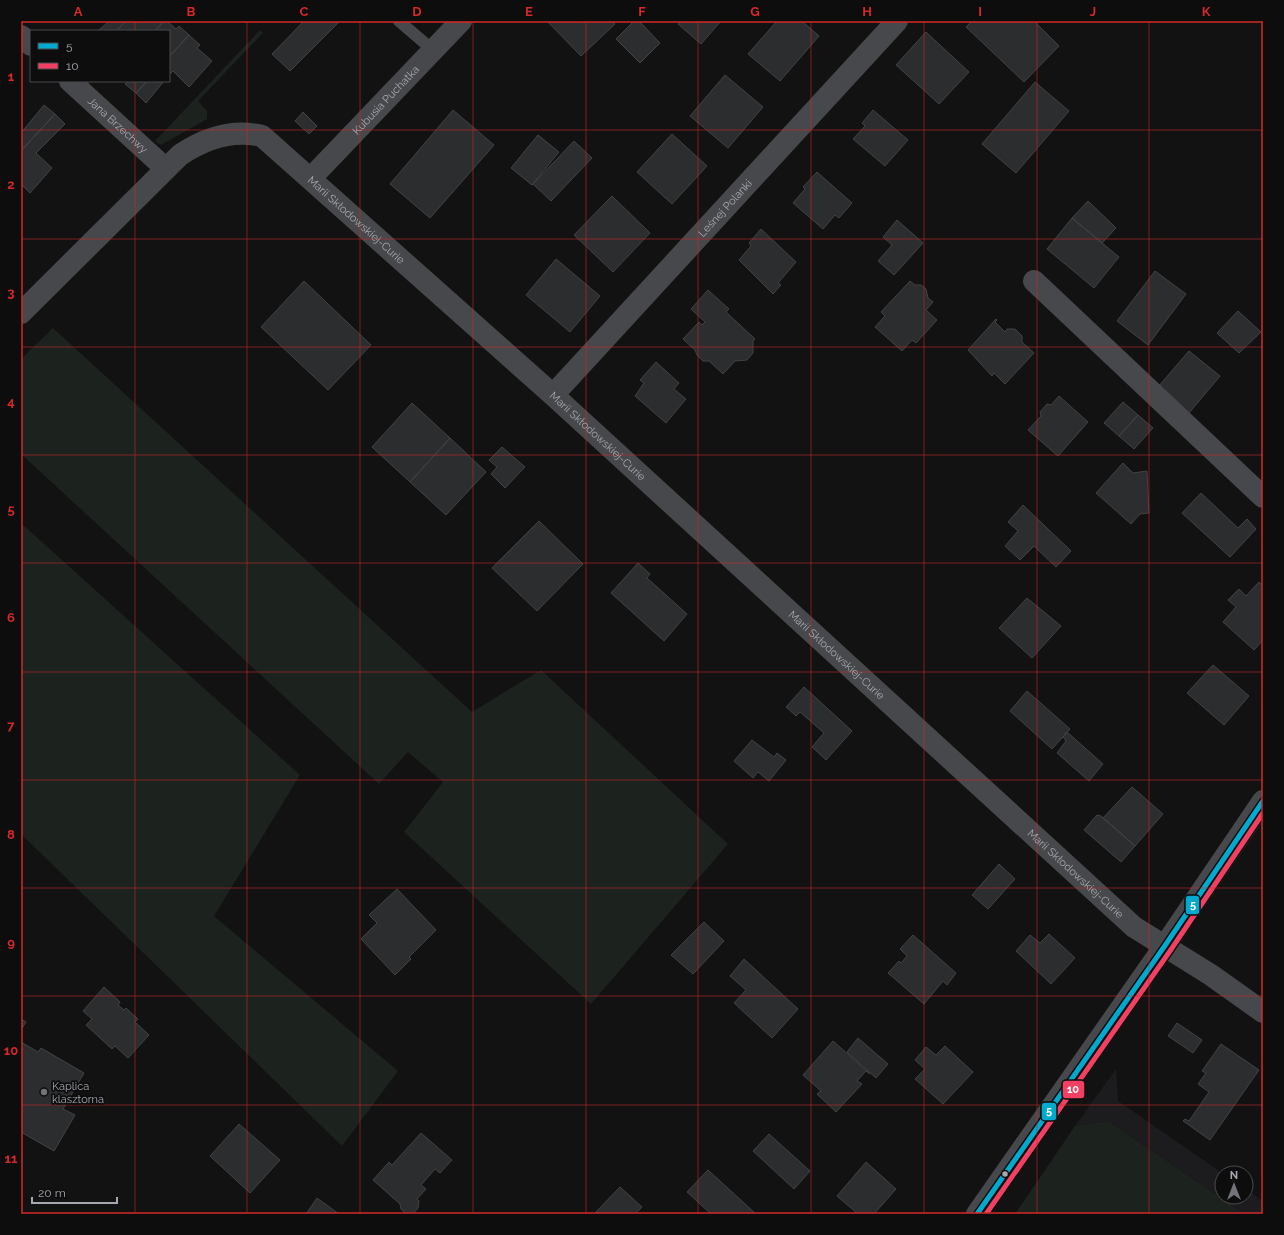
<svg xmlns="http://www.w3.org/2000/svg" width="1284" height="1235" font-family="Raleway,sans-serif">
<style>
.built{fill:#1c1c1e}
.green{fill:#1c221d}
.building{fill:#2c2d2e;stroke:#424345}
.lines{fill:none;stroke-linecap:round;stroke-linejoin:round}
.service{stroke:#47484b;stroke-width:12}
.minor{stroke:#47484b;stroke-width:22}
.tertiary{stroke:#47484b;stroke-width:22}
.bus-1-casing{stroke:#0d0d0e;stroke-width:8}
.bus-2-casing{stroke:#0d0d0e;stroke-width:8}
.bus-1{stroke:#00a9ce;stroke-width:5}
.bus-2{stroke:#f24062;stroke-width:5}
.grid{fill:none;stroke:#d62828;stroke-width:1;stroke-opacity:0.55}
.poi-dot{fill:#727479;stroke:#0d0d0e;stroke-width:1.5}
.bus-dot{fill:#a5a8b1;stroke:#0d0d0e;stroke-width:1.5}
.labels{text-anchor:middle;stroke-width:3.5;stroke-linejoin:round;paint-order:stroke}
.street-label{font-size:11px;fill:#a5a8b1;stroke:#0d0d0e}
.poi-label{font-size:11px;fill:#a5a8b1;stroke:#0d0d0e;text-anchor:start}
.line-badge{stroke:#0d0d0e;stroke-width:1.5}
.badge-label{font-size:11px;text-anchor:middle;font-weight:bold;fill:#fff}
.neatline{fill:none;stroke:#d62828;stroke-width:1.5}
.grid-label{font-size:13px;text-anchor:middle;font-weight:bold;fill:#d62828}
</style>
<rect width="100%" height="100%" fill="#121212"/>
<path class="built" d="M1116,1069L1118,1101L1222,1173V1197H1246V1189L1263,1201V1214H1245L1108,1121L1075,1126Z"/>
<path class="green" d="M260,30L263,33L198,101L207,111V119L161,145L155,141Z
M53,328L472,712L541,670L728,844L591,1004L404,832L443,782L408,752L379,784L21,454V359Z
M21,523L300,775L214,916L398,1071L342,1146L21,834Z
M1108,1121L1245,1214H1015L1075,1126Z"/>
<path class="building" d="M109,21H126L116,31H98Z
M126,21H164L155,31H116Z
M164,21H167L176,29L179,26L189,35L169,57V31H155Z
M304,21H340L290,71L272,54Z
M547,21H612L615,24L581,56Z
M634,21H639L660,43L640,63L616,39Z
M681,21H721L701,44L678,24Z
M777,21H802L819,36L780,81L748,54Z
M972,21H1034L1059,46L1024,82L966,27Z
M926,32L969,72L939,104L896,65Z
M189,35L200,45L197,48L212,61L189,87L173,71L169,75V57Z
M725,75L763,107L728,148L690,116Z
M129,81H147L136,93L125,84Z
M147,81H164L146,103L136,93Z
M1035,82L1069,111L1016,173L982,144Z
M44,105L55,114L21,151V133Z
M453,110L494,145L430,218L390,184Z
M873,110L908,140L885,166L853,139L865,126L862,123Z
M303,112L317,126L309,134L295,121Z
M55,114L65,124L36,153L52,168L30,193L21,184V151Z
M672,134L707,166L672,204L637,172Z
M538,135L559,152L532,185L511,168Z
M574,141L592,158L551,201L533,184Z
M817,172L852,203L839,218L835,215L823,229L793,203L805,189L803,187Z
M612,196L650,233L613,272L574,235Z
M1088,201L1116,228L1102,243L1072,218Z
M1072,218L1119,257L1094,288L1047,249Z
M897,220L923,243L894,275L878,261L892,245L883,237Z
M761,229L796,262L778,283L781,285L773,294L739,260L751,246L749,243Z
M556,259L600,296L570,332L526,295Z
M1155,271L1186,294L1148,345L1117,321Z
M304,281L371,345L328,390L261,327Z
M910,281L915,285H921L926,289L928,298L933,302L926,310L937,320L916,343L912,340L902,351L875,327L885,316L881,312Z
M708,290L729,309L726,312L755,339L753,341V353L747,360L735,361L723,374L709,361H703L697,355L695,350L683,339L699,322L702,325L705,322L691,309Z
M1238,311L1261,332L1239,353L1217,333Z
M996,319L997,320L995,322L1005,332L1007,329H1015L1022,336V342L1034,353L1005,384L994,373L992,376L968,350Z
M1189,351L1220,376L1189,413L1158,387Z
M656,362L679,383L674,389L686,399L666,423L635,396L644,383L640,380Z
M1059,396L1088,422L1058,456L1028,430L1041,416L1040,412L1047,404L1051,405Z
M1123,402L1138,415L1119,436L1104,423Z
M412,403L450,438L410,482L372,447Z
M1138,415L1153,428L1134,449L1119,436Z
M450,438L486,472L446,515L410,482Z
M502,447L525,467L505,488L491,474L497,467L489,460Z
M1123,463L1133,473L1147,471L1149,513L1140,514L1131,524L1096,493Z
M1201,493L1238,528L1247,519L1256,529L1230,557L1182,513Z
M1023,505L1071,551L1056,567L1034,546L1020,560L1005,546L1018,531L1008,522Z
M539,521L583,564L537,611L492,568Z
M638,563L650,574L647,578L687,614L664,641L611,593Z
M1259,582L1263,586V640L1254,650L1223,622L1236,607L1228,600L1239,589L1246,596Z
M1027,598L1061,626L1032,658L999,628Z
M1213,665L1249,696L1224,725L1187,693Z
M804,687L852,731L826,760L812,747L824,733L800,712L796,716L786,707Z
M1027,691L1070,729L1052,749L1010,711Z
M1067,732L1103,764L1089,781L1057,753L1066,741L1063,737Z
M752,740L774,757L777,753L786,760L769,781L758,772L753,778L734,761Z
M1132,787L1163,814L1135,846L1103,818Z
M1097,815L1101,816L1135,846L1121,862L1084,830Z
M999,864L1015,879L988,909L972,895Z
M397,889L436,930L409,957L411,959L395,975L361,939L377,923L369,915Z
M704,922L724,941L693,974L671,955Z
M1049,934L1075,958L1051,984L1016,951L1030,935L1040,943Z
M913,935L956,973L947,985L943,981L924,1004L888,973L899,961L901,963L907,956L900,949Z
M744,959L798,1009L772,1038L734,1003L746,990L730,976Z
M104,987L120,1002L118,1005L124,1010L126,1008L138,1019L135,1022L149,1035L128,1058L115,1046L112,1049L86,1025L92,1019L83,1011Z
M21,1019L26,1022L21,1030Z
M1177,1023L1202,1040L1193,1053L1168,1036Z
M858,1038L888,1064L876,1078L847,1052Z
M833,1041L870,1074L866,1071L857,1081L862,1084L836,1112L817,1094L821,1091L803,1075Z
M21,1042L38,1052L41,1048L84,1073L63,1109L75,1115L54,1151L21,1132Z
M1221,1044L1259,1070L1210,1140L1183,1121L1185,1119L1189,1121L1209,1092L1198,1084L1206,1073L1202,1071Z
M945,1046L973,1072L943,1104L915,1079L925,1069L915,1060L926,1047L936,1055Z
M239,1124L280,1160L250,1193L210,1156Z
M421,1133L452,1160L440,1173L435,1169L421,1185L426,1189L417,1199L419,1201L418,1208L413,1214H406L401,1209L400,1204L373,1180L389,1162L392,1165Z
M769,1134L810,1171L794,1189L753,1151Z
M866,1162L896,1189L874,1214H858L837,1196Z
M708,1170L756,1214H711L687,1192Z
M620,1187L642,1207L635,1214H594Z
M317,1198L339,1214H306Z"/>
<g class="lines">
<path class="service" d="M399,21L434,51"/>
<g class="minor">
<path d="M21,36L31,45"/>
<path id="s1" d="M70,81L165,168"/>
<path id="s2" d="M311,178L461,21"/>
<path d="M1034,281L1263,497"/>
<path id="s3" d="M21,313L180,155C204,139 233,129 262,136L553,395L1134,927L1211,975L1263,1012"/>
<path id="s4" d="M553,395L897,21"/>
</g>
<path class="tertiary" d="M977,1214L1164,947L1263,801"/>
<g class="bus-1-casing">
<path id="bus-1" d="M977,1214L1164,947L1263,801"/>
</g>
<g class="bus-2-casing">
<path id="bus-2" d="M986,1214L1170,951L1263,813"/>
</g>
<use href="#bus-1" class="bus-1"/>
<use href="#bus-2" class="bus-2"/>
</g>
<path class="grid" d="M135,21V31M247,21V1214M360,21V1214M473,21V1214M586,21V1214M698,21V1214M811,21V1214M924,21V1214M1037,21V1214M1149,21V1214M135,81V1214M21,130H1263M21,239H1263M21,347H1263M21,455H1263M21,563H1263M21,672H1263M21,780H1263M21,888H1263M21,996H1263M21,1105H1263"/>
<circle class="poi-dot" cx="44" cy="1092" r="4"/>
<circle class="bus-dot" cx="1005" cy="1174" r="3.5"/>
<g class="labels">
<g class="street-label">
<text dy="4" stroke="none"><textPath href="#s2" startOffset="108">Kubusia Puchatka</textPath></text>
<text dy="4" stroke="none"><textPath href="#s1" startOffset="65">Jana Brzechwy</textPath></text>
<text dy="4" stroke="none"><textPath href="#s4" startOffset="254">Leśnej Polanki</textPath></text>
<text dy="4" stroke="none"><textPath href="#s3" startOffset="437">Marii Skłodowskiej-Curie</textPath></text>
<text dy="4" stroke="none"><textPath href="#s3" startOffset="761">Marii Skłodowskiej-Curie</textPath></text>
<text dy="4" stroke="none"><textPath href="#s3" startOffset="1085">Marii Skłodowskiej-Curie</textPath></text>
<text dy="4" stroke="none"><textPath href="#s3" startOffset="1409">Marii Skłodowskiej-Curie</textPath></text>
</g>
<g class="poi-label">
<text x="52" y="1090">Kaplica<tspan x="52" dy="13">klasztorna</tspan></text>
</g>
</g>
<g class="line-badge">
<rect x="1185" y="895" width="15" height="20" rx="4" fill="#00a9ce"/>
<rect x="1062" y="1080" width="23" height="19" rx="4" fill="#f24062"/>
<rect x="1041" y="1102" width="16" height="19" rx="4" fill="#00a9ce"/>
</g>
<g class="badge-label">
<text x="1193" y="909">5</text>
<text x="1073" y="1093">10</text>
<text x="1049" y="1115">5</text>
</g>
<rect width="1284" height="1235" fill="none" stroke="#0d0d0e" stroke-width="44"/>
<rect x="30" y="30" width="140" height="52" fill="#0d0d0e" stroke="#4a4b4f"/>
<rect x="38" y="43" width="20" height="6" fill="#00a9ce" stroke="#4a4b4f"/>
<text x="66" y="50" font-size="12" fill="#a5a8b1">5</text>
<rect x="38" y="63" width="20" height="6" fill="#f24062" stroke="#4a4b4f"/>
<text x="66" y="70" font-size="12" fill="#a5a8b1">10</text>
<g transform="translate(1234 1185)"><circle r="19" fill="#0d0d0e" stroke="#4a4b4f"/>
<path d="M0-3L7 15L0 10L-7 15Z" fill="#727479"/>
<text y="-6" font-size="11" font-weight="bold" text-anchor="middle" fill="#a5a8b1">N</text>
</g>
<path d="M32 1197v6h85v-6" fill="none" stroke="#a5a8b1" stroke-width="2"/>
<text x="38" y="1197" font-size="12" fill="#a5a8b1" stroke="#0d0d0e" stroke-width="3" paint-order="stroke">20 m</text>
<rect x="22" y="22" width="1240" height="1191" class="neatline"/>
<g class="grid-label">
<text x="78" y="16">A</text>
<text x="191" y="16">B</text>
<text x="304" y="16">C</text>
<text x="417" y="16">D</text>
<text x="529" y="16">E</text>
<text x="642" y="16">F</text>
<text x="755" y="16">G</text>
<text x="867" y="16">H</text>
<text x="980" y="16">I</text>
<text x="1093" y="16">J</text>
<text x="1206" y="16">K</text>
<text x="11" y="81">1</text>
<text x="11" y="189">2</text>
<text x="11" y="297">3</text>
<text x="11" y="406">4</text>
<text x="11" y="514">5</text>
<text x="11" y="622">6</text>
<text x="11" y="730">7</text>
<text x="11" y="839">8</text>
<text x="11" y="947">9</text>
<text x="11" y="1055">10</text>
<text x="11" y="1163">11</text>
</g>
</svg>
